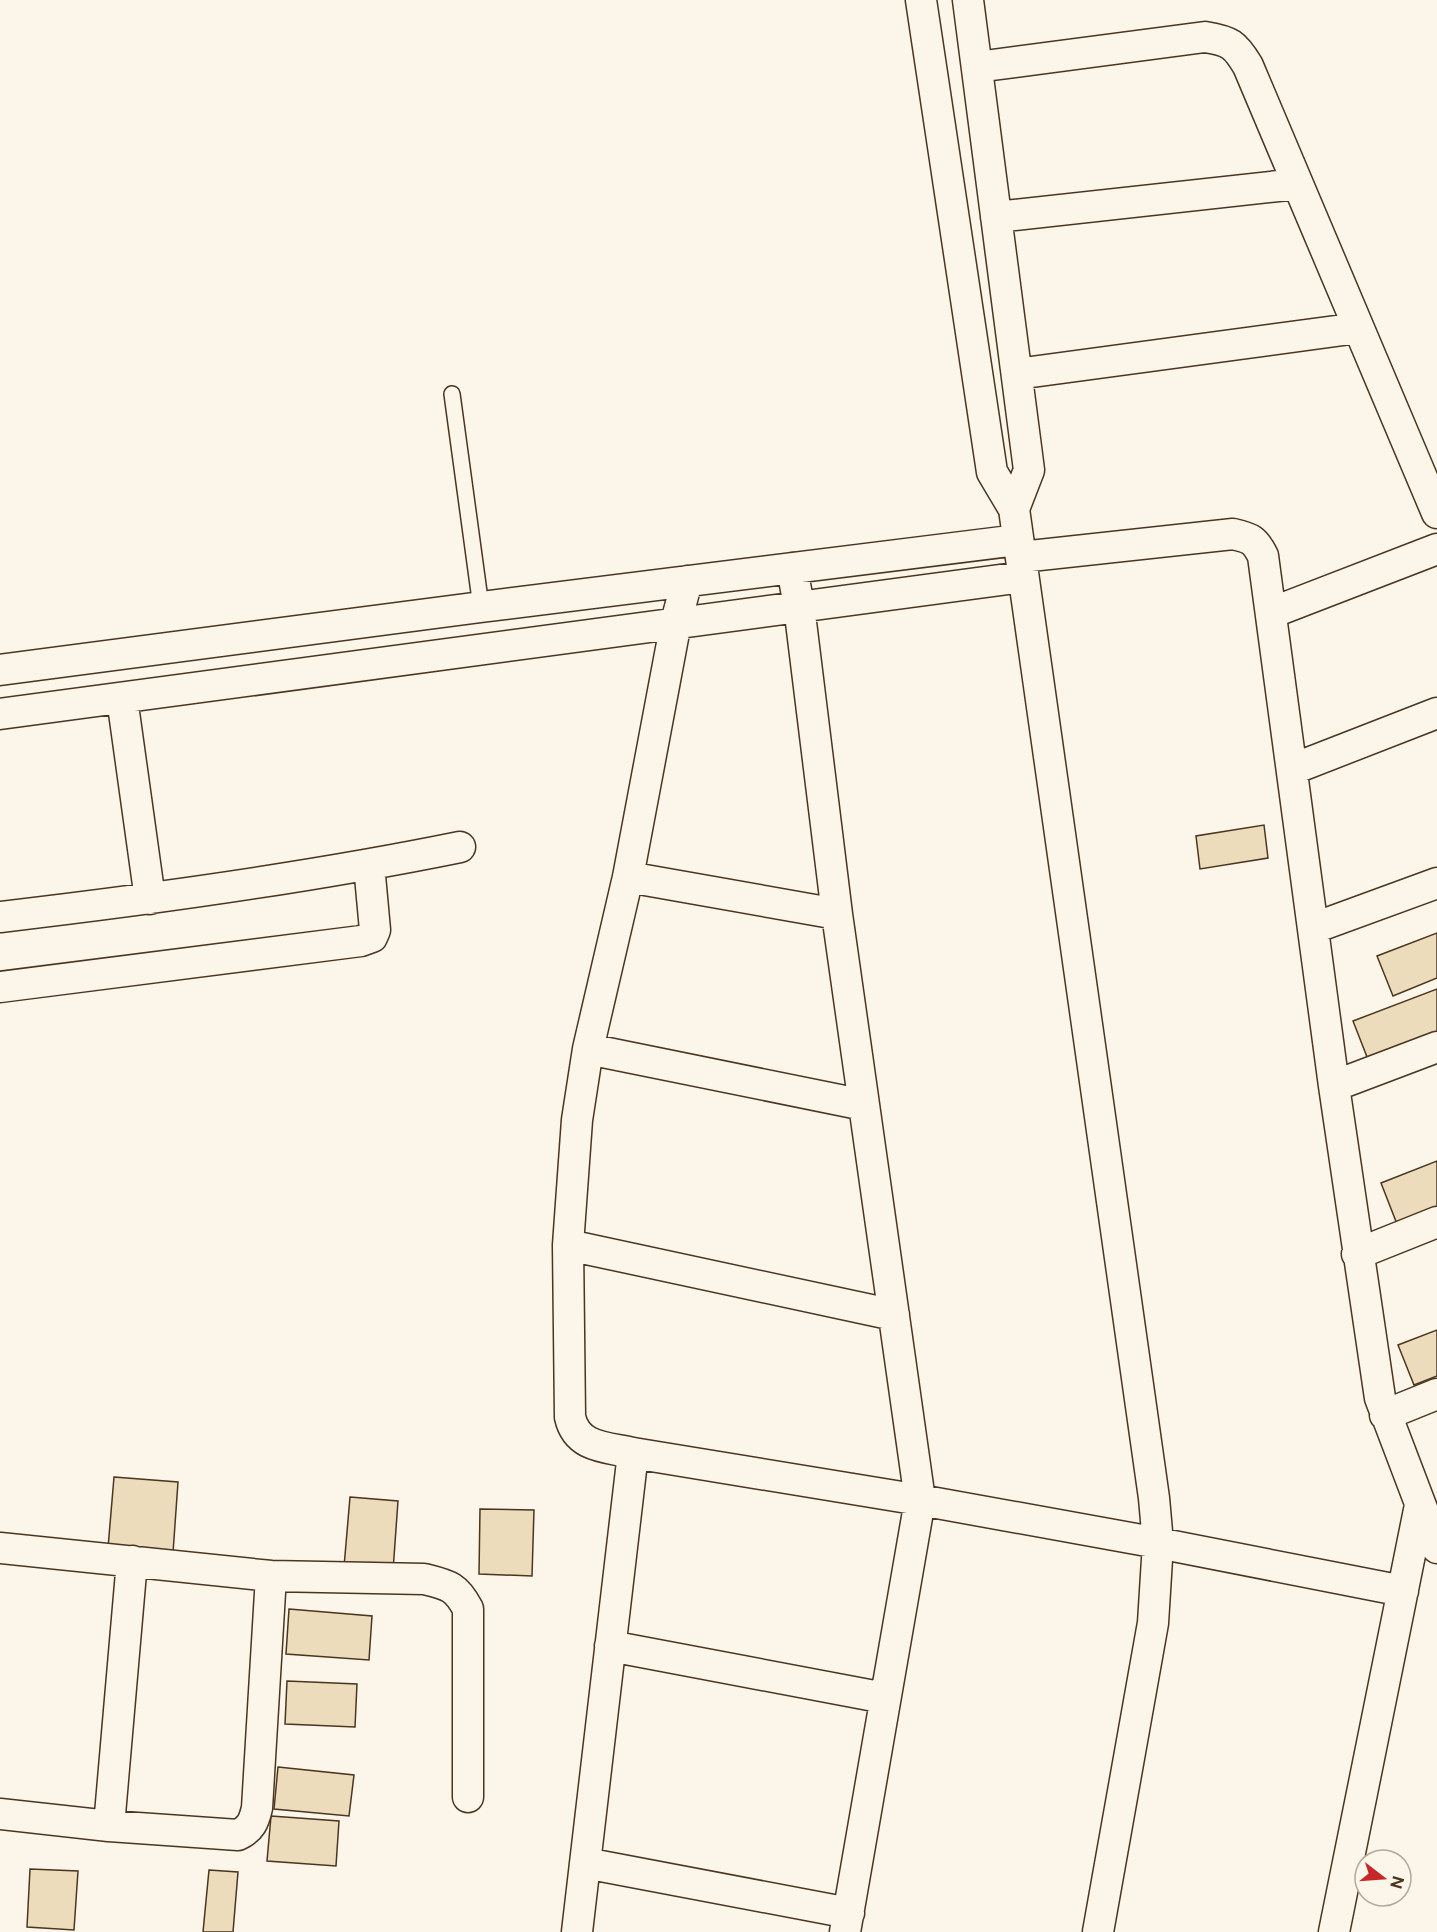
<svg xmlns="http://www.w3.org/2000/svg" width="1437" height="1932" font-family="'Public Sans',sans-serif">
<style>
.building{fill:#ecdcbc;stroke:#4a3520;stroke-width:1.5}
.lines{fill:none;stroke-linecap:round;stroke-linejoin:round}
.service-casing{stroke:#4a3520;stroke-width:18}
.minor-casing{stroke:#4a3520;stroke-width:33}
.service{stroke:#fbf6e9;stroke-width:15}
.minor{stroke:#fbf6e9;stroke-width:30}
</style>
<rect width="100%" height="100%" fill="#fbf6e9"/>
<path class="building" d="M1264,825L1268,858L1200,869L1196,836Z
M1437,933V978L1393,996L1377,956Z
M1437,989V1037L1369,1062L1353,1021Z
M1437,1161V1209L1397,1224L1381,1183Z
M1437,1330V1376L1414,1385L1398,1345Z
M114,1477L178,1482L173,1553L108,1548Z
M350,1497L398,1501L393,1571L344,1567Z
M480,1509L534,1510L532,1576L479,1574Z
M289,1609L372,1616L369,1660L286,1654Z
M287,1681L357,1684L355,1727L285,1724Z
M278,1767L354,1775L349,1816L274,1809Z
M271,1816L339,1821L336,1866L267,1861Z
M30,1869L78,1871L74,1930L27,1927Z
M209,1870L238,1872L233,1932H203Z"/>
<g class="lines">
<g class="service-casing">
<path id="service" d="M452,394L481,607"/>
</g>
<g class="minor-casing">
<path id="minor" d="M921,0L992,472L1014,509L1154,1498L1158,1543L1153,1623L1098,1932
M968,0L1029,470L1014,509
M977,67L1205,37C1230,41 1235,44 1248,66L1437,513
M996,217L1297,184
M1017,374L1358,328
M1021,557L1233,534C1251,538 1255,540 1263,556L1334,1086L1380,1398L1437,1548
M792,568L799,606L837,914L920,1500L845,1932
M687,581L676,622L628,877L588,1049L577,1120L568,1245L570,1417C577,1448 606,1447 633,1453L920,1500L1158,1543L1403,1591
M1271,613L1437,549
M0,670L481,607L1018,540
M122,698L150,899
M0,714L1023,577
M1293,769L1437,713
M628,877L837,914
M0,917C154,899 308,878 460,847
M1314,928L1437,883
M0,987L361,941L372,937L375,930L369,865
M588,1049L864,1105
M1334,1086L1437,1047
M568,1245L894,1315
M1357,1254L1437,1222
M1385,1415L1437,1394
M0,1548L271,1576L424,1579C448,1585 456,1586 468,1609V1797
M610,1646L885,1698
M0,1814L109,1826L238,1835C251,1829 254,1821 257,1808L271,1576
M109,1826L132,1561
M585,1863L849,1913
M577,1932L633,1453
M1334,1932L1420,1505"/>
</g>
<use href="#service" class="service"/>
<use href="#minor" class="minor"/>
</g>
<g transform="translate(1383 1878) rotate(107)"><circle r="28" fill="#fbf6e9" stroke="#b4a999" stroke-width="1.5"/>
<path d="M0-4.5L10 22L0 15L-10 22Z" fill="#c62828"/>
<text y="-9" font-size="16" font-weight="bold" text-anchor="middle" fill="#4a3520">N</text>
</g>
</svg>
